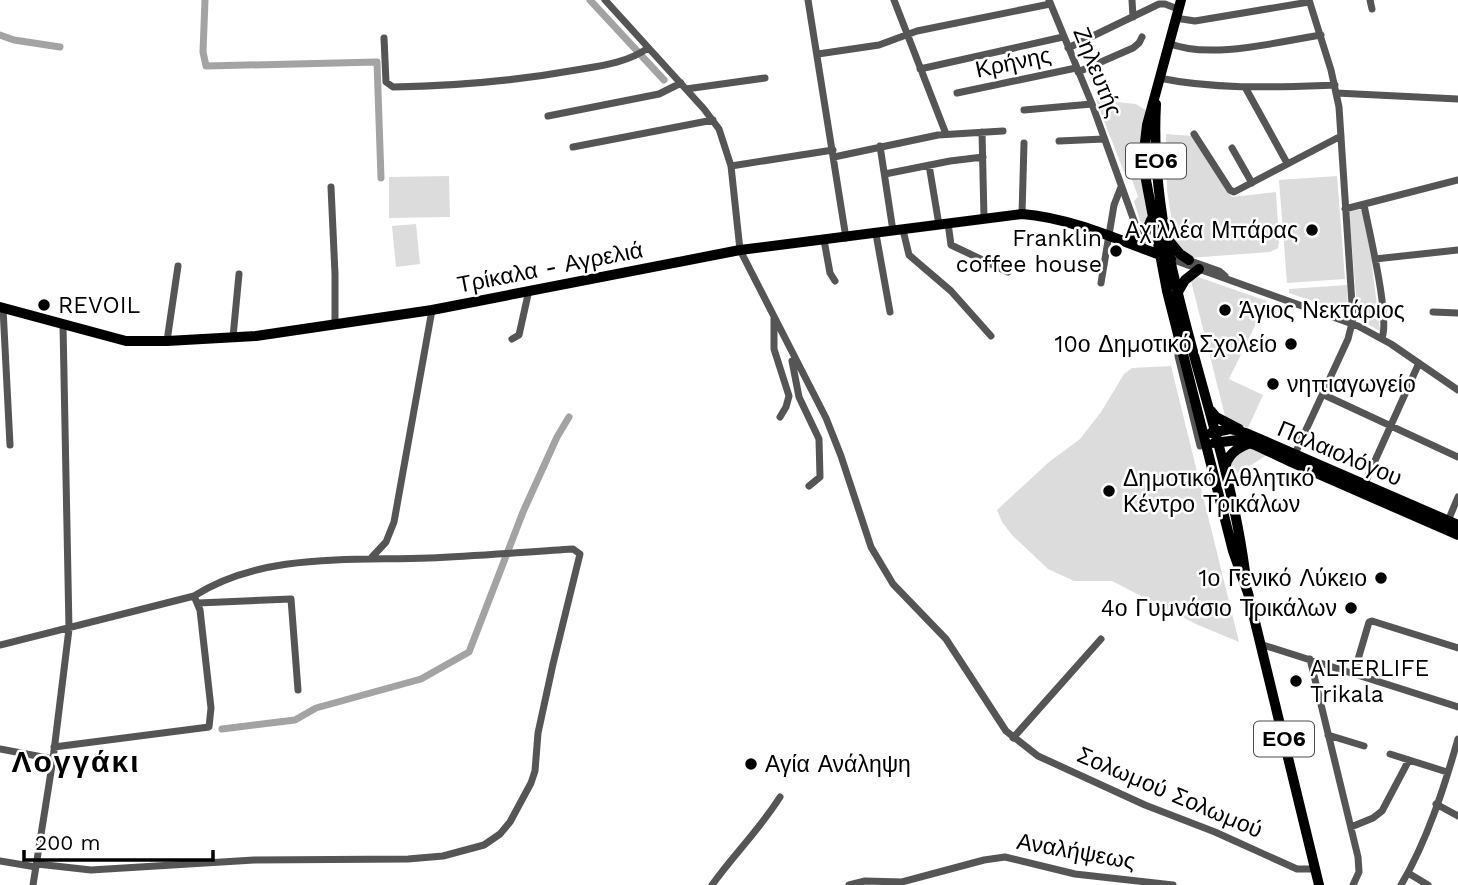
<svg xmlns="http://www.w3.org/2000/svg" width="1458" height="885" font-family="'Work Sans',sans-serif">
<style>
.green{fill:#dcdcdc}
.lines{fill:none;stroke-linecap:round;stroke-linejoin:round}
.canal{stroke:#a3a3a3;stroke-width:7}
.minor{stroke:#555;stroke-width:7}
.major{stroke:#000;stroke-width:10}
.poi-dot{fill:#000;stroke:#fff;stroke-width:2.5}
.labels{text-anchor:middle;stroke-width:5;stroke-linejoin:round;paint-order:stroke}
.shield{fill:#fff;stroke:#4c4c4c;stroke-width:2}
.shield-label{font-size:21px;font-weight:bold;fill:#000}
.street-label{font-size:23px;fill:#000;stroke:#fff}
.poi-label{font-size:23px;fill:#000;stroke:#fff;text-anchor:start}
.district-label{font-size:30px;font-weight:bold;letter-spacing:2px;fill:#000;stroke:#fff}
</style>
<rect width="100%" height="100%" fill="#fff"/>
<path class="green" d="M1096,100L1136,104L1147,111L1150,220L1143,230L1134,201L1138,197L1129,171L1124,172Z
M1166,134L1193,136L1232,197L1276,192L1279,241L1278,248L1270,252L1189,258L1175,241L1167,190Z
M449,176L450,217L389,218V177Z
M1337,176L1345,279L1287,283L1279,180Z
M1362,209L1371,257L1380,331L1358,319L1349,212Z
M416,224L420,264L396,267L392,226Z
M1198,277L1267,301L1229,379L1263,395L1248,428L1226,420L1191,281Z
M1347,285L1348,313L1289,293V289Z
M1171,366L1239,642L1198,625L1112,581H1074L1048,569L1012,535L1002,522L997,510L1049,462L1080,439L1101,412L1124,374L1132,368Z
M1249,448L1267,455L1232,477L1230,466L1233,455Z"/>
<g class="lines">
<path class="canal" d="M205,0L203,52L206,66L377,62L381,178
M590,0L664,80
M0,35L14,40L60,47
M222,729L295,720L316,708L421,679L469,652L523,512L557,437L569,417"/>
<path class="minor" d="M605,0L704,109L719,129L731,166L740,250L826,418L841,456L871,547L893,584L946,639L1006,731L1038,756L1145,805L1215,832L1297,869H1315
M808,0L846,238
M894,0L946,134
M1049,0L1092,104L1142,243
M1132,0L1133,17
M1370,0L1372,9
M1175,18L1195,21L1309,2
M384,38L386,82L393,87C454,86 515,81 576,70C600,66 627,63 648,48
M1168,43C1209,60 1277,42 1321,35
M1068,48L1159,4H1165L1178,9
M818,54L879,45L917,31L1050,4
M920,69L1063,37
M1078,72L1133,48L1139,43L1142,37
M1159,78C1217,90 1276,87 1335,85
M1245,87L1287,163
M686,89L765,78
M957,93L1076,68
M1336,93L1458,99
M1024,110L1092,104
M548,116L659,94L681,83
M982,132L984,218
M1194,134L1230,190L1234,192L1341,136
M1059,141L1104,139
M880,146L893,231
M573,147L713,120
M1232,148L1252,183
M834,157L938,135L1003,131
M929,165L939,225
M731,166L833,150
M885,174L950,161L983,157
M331,187L335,274V325
M1364,205C1369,231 1390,317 1382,338
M1345,209L1458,180
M1022,214L1024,143
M948,223L951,245L1008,272
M903,230L909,255L951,291L991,336
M876,234L890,312
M824,240L830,273L835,281
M1171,259L1358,326L1391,344L1458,390
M1185,259L1219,271L1225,276
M1375,259L1458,250
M1101,283L1114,205L1121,187
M3,308L10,445
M1433,312L1458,313
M774,318V349L789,396L786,407L780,417
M233,337L239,274
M512,339L519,335L529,290
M167,341L178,266
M1179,348L1178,356L1200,446L1207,444
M792,361L799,397L819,439L820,477L809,486
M1322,394L1458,457
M1293,458L1348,339L1353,319L1339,107L1331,70L1309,0
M1364,485L1419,363
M1448,521L1458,497
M372,557L386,542L394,522L432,310
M198,603L291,599L298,690
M1260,644L1458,707
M0,645L194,596
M1310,659L1358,857L1359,872L1353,885
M1354,673L1369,622L1372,621L1458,648
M1328,735L1364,746
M1013,738L1101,639
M0,749L53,759
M1390,754L1447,772
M1436,804L1458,816
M1351,827L1373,818L1382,811L1409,760
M0,861L36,867
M37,864L91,870L254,860L408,859L443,856L484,845L500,834L510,822L531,783L535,771L538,733L553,664L580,554L573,549C525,552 477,556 429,558C351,561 263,552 194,596L200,610L211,708L209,727L54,747
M1408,873L1428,885
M33,885L53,759L69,629L63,325
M712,885C734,854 760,829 780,797
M849,885L865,881L902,882L984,860L1005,857L1075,874L1173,885
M1401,885C1427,841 1444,788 1458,739"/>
<path class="major" d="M1181,0L1147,125L1145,142L1146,180L1167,291L1233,551L1248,593L1319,885
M1156,104C1147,265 1225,415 1245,572
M1130,240L1145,234L1151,220
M1170,242L1180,254L1189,260
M1178,292L1185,280L1199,269
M0,307L126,341H167L256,336L432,310L740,250L1022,214C1073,218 1123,242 1171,259
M1211,411L1216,417L1239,429
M1211,433L1230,429L1246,433L1458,525
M1214,443L1238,440L1255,445L1291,462L1458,535
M1225,470C1226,455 1237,448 1250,443"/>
</g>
<g class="poi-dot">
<circle cx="1312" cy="230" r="7"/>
<circle cx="1116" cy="251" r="7"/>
<circle cx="44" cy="305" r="7"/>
<circle cx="1225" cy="310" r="7"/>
<circle cx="1291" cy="344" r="7"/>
<circle cx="1273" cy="384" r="7"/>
<circle cx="1109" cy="491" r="7"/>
<circle cx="1381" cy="578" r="7"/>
<circle cx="1351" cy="608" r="7"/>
<circle cx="1296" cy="681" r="7"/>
<circle cx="751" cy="764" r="7"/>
</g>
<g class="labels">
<g class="shield">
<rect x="1126" y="143.5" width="60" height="35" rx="5"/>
<rect x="1254" y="721.5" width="60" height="35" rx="5"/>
</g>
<g class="shield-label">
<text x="1156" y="168">ΕΟ6</text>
<text x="1284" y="746">ΕΟ6</text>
</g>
<g class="street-label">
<text transform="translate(1013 62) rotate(-12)" y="8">Κρήνης</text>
<text transform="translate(1098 72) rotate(68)" y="8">Ζηλευτής</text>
<text transform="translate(550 267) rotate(-11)" y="8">Τρίκαλα - Αγρελιά</text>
<text transform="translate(1340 453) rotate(23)" y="8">Παλαιολόγου</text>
<text transform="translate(1170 792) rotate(23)" y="8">Σολωμού Σολωμού</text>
<text transform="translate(1076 851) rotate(10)" y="8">Αναλήψεως</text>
</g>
<g class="poi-label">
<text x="1298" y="238" text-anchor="end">Αχιλλέα Μπάρας</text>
<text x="1102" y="246" text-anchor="end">Franklin<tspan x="1102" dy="26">coffee house</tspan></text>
<text x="58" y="313">REVOIL</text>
<text x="1239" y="318">Άγιος Νεκτάριος</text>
<text x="1277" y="352" text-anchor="end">10ο Δημοτικό Σχολείο</text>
<text x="1287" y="392">νηπιαγωγείο</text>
<text x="1123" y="486">Δημοτικό Αθλητικό<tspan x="1123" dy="26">Κέντρο Τρικάλων</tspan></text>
<text x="1367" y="586" text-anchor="end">1ο Γενικό Λύκειο</text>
<text x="1337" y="616" text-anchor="end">4ο Γυμνάσιο Τρικάλων</text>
<text x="1310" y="676">ALTERLIFE<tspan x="1310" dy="26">Trikala</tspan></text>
<text x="765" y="772">Αγία Ανάληψη</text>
</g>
<g class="district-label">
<text x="76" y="772">Λογγάκι</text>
</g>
</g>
<path d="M24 850v10h189v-10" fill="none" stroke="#000000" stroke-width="3.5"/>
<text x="35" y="850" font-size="21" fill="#000000" stroke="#ffffff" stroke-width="5" paint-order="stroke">200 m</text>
</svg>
